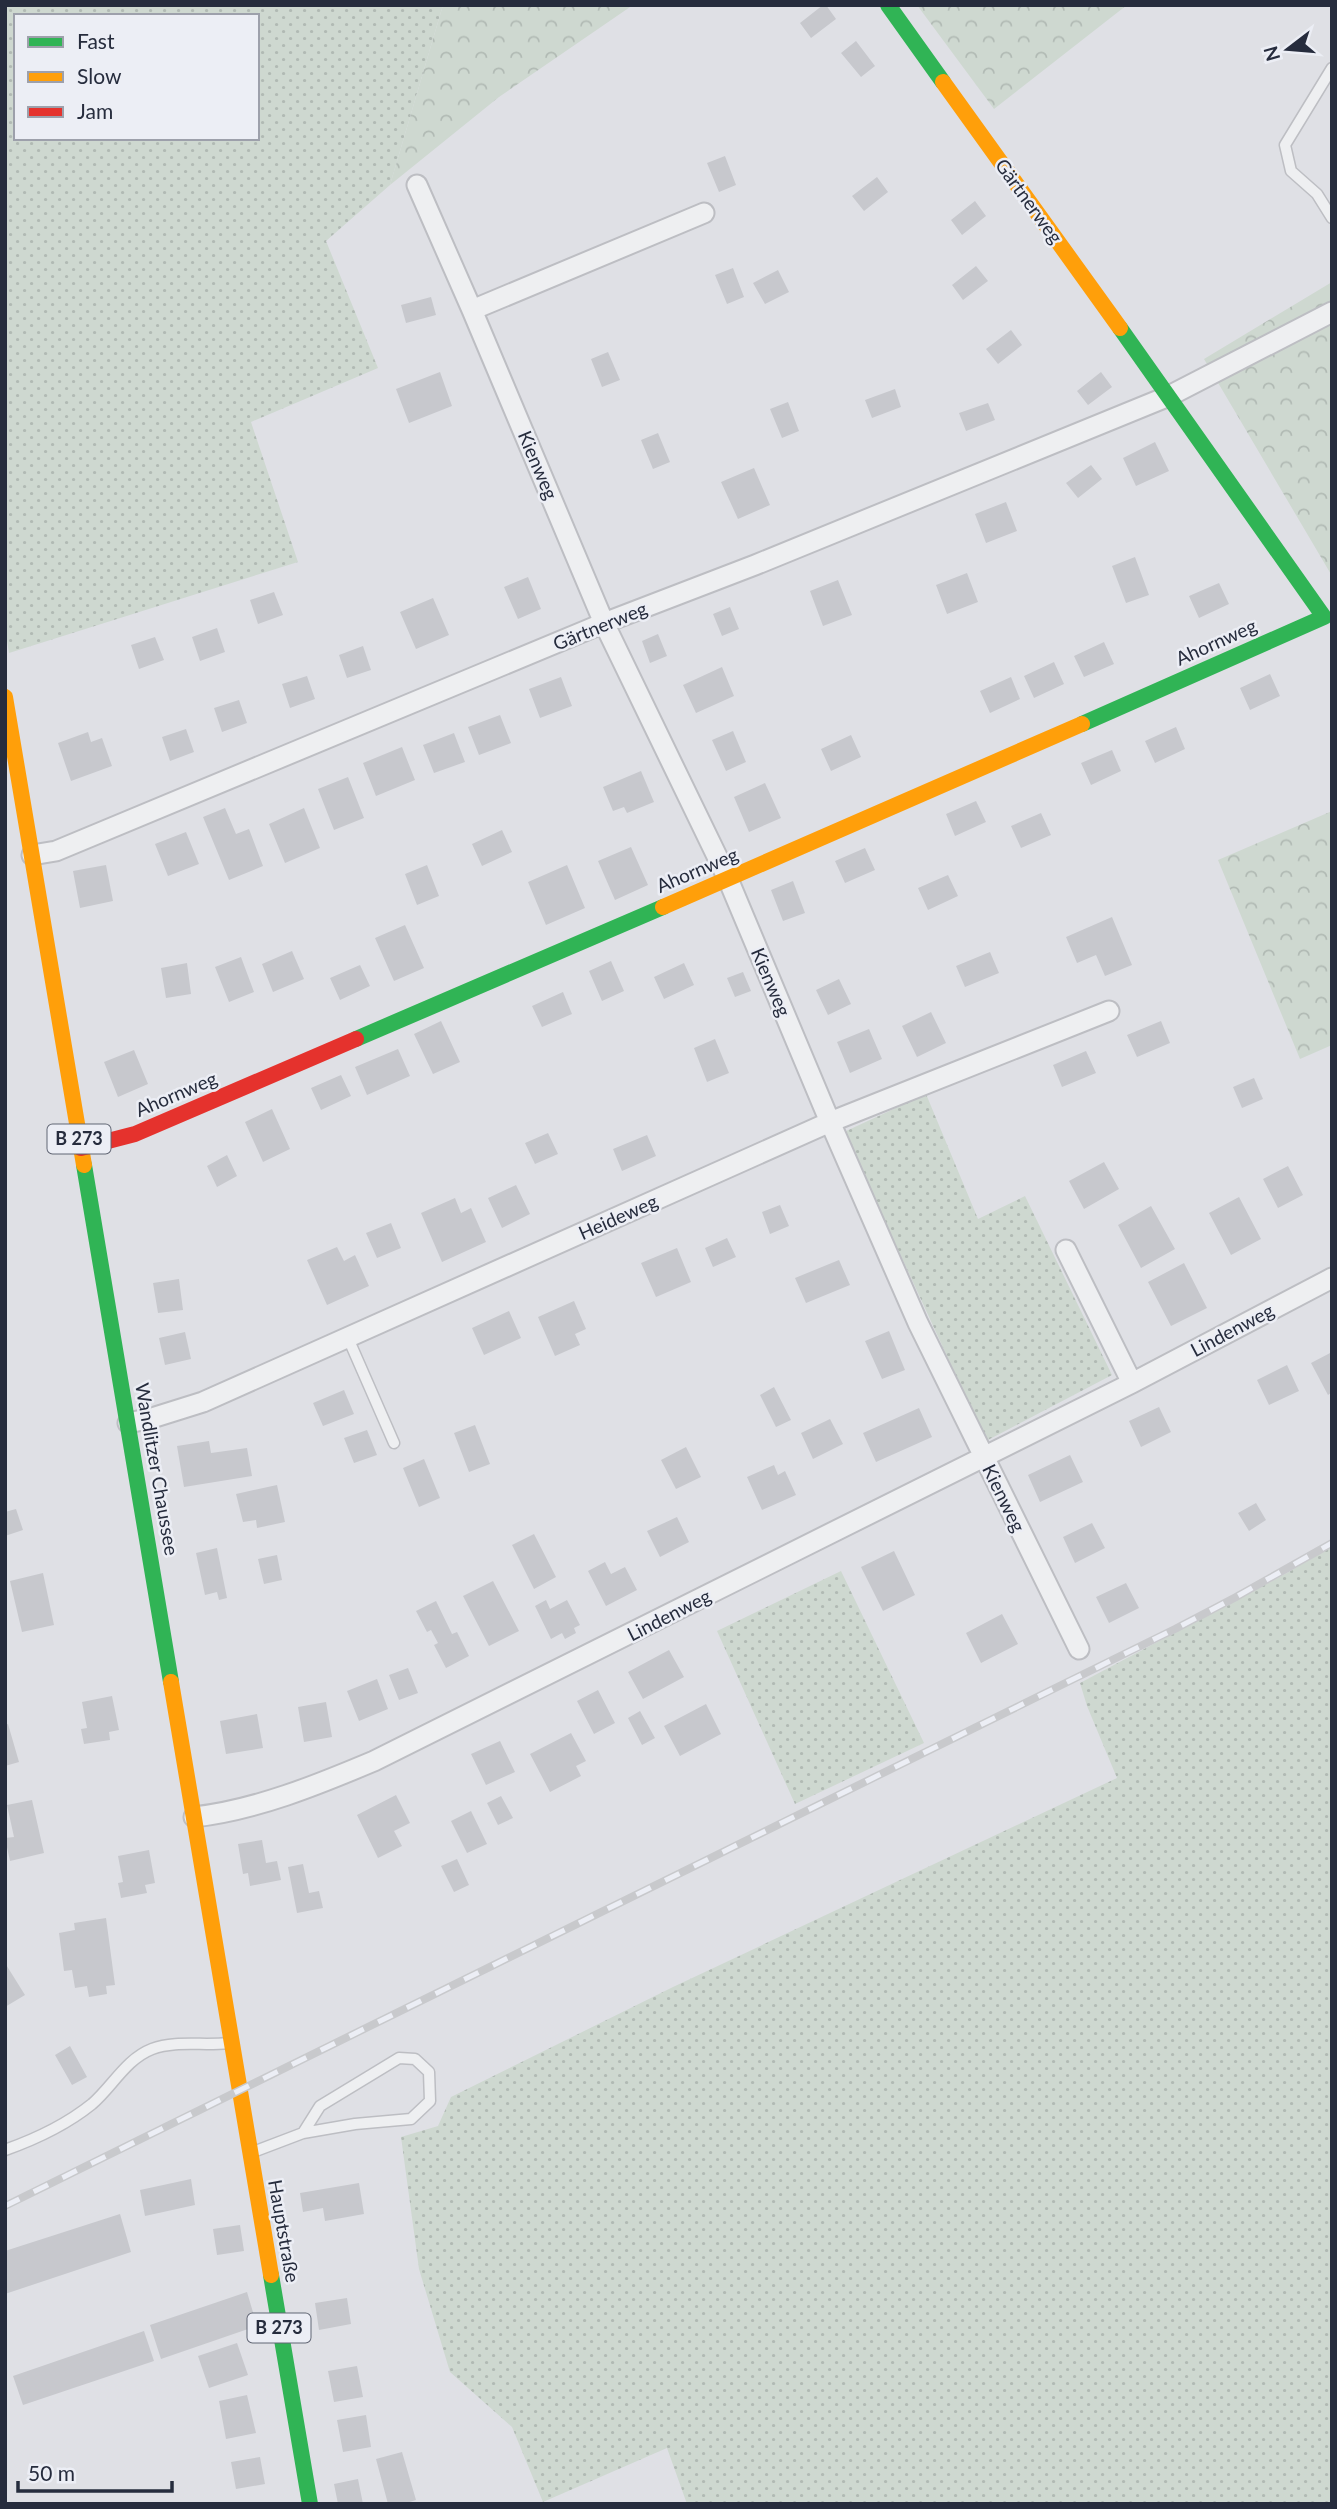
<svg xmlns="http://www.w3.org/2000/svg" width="1337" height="2509" font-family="Lato,sans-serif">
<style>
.grass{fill:url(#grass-dots);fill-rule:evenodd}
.forest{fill:url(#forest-crowns)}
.building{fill:#c7c8cd}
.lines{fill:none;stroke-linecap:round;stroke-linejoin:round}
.lane-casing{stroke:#bdbec3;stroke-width:13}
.street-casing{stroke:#bdbec3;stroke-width:23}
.lane{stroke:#eeeff1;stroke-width:10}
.street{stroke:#eeeff1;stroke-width:19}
.fast{stroke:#30b455;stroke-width:16}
.slow{stroke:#ff9f0a;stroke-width:16}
.jam{stroke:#e5322d;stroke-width:16}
.rail-casing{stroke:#c8c9cc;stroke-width:8}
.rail{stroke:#eceef5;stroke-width:5;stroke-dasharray:16;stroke-linecap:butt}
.labels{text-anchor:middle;stroke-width:5;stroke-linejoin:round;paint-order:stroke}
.shield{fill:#eceef5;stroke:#616674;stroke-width:2}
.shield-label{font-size:18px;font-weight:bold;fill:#262c3d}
.street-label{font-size:19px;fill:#262c3d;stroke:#eceef5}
</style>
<defs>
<pattern id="grass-dots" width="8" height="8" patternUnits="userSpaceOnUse" patternTransform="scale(1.75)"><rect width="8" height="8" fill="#ced8d0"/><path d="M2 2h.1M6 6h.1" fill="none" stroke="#b1bab4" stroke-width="1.8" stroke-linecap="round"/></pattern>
<pattern id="forest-crowns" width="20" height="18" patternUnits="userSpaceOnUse" patternTransform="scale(1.75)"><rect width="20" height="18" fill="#ced8d0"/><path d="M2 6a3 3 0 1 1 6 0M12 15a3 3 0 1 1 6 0" fill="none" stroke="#b1bab4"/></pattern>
</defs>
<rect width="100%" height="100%" fill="#dfe0e5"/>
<path class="grass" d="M5,5H443L390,185L326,241L378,368L251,422L298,562L9,653L5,629ZM16,16H257V138H16Z
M926,1094L978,1219L1025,1196L1112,1375L986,1441L844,1132Z
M1332,1546V2504H687L667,2448L543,2502L512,2427L450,2372L419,2269L401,2137L438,2126L451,2097L673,1987L1117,1778L1087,1706L1080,1683L1287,1573Z
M841,1571L924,1743L795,1804L717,1631Z"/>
<path class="forest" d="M443,5H633L499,97L390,185Z
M917,5H1127L994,109Z
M1332,282V576L1204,359Z
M1332,811V1045L1300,1059L1218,860Z"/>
<path class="building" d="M823,5H826L836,19L811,38L800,23Z
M856,41L875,66L861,77L841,53Z
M725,156L736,185L719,192L707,163Z
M877,177L888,192L864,211L852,196Z
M975,201L986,216L962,235L951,220Z
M976,266L988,281L963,300L952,285Z
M733,268L744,297L727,304L715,275Z
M778,270L789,292L765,304L753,283Z
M431,297L436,315L406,323L401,305Z
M1011,330L1022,345L998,364L986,349Z
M608,352L620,380L602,387L591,359Z
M440,372L452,406L409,423L396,389Z
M1101,372L1112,387L1088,405L1077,391Z
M895,389L901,407L872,418L865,400Z
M788,402L799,431L782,438L770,409Z
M988,403L995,420L966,431L959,413Z
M658,433L670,462L653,469L641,440Z
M1155,442L1169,471L1136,486L1123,458Z
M1091,465L1102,479L1078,498L1066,483Z
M754,468L770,505L738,519L721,482Z
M1006,502L1017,531L986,543L975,514Z
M1135,557L1149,595L1126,603L1112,566Z
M967,573L978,602L947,614L936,585Z
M528,577L541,609L518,619L504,587Z
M838,580L852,615L823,626L810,591Z
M1219,583L1229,604L1199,618L1189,596Z
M274,592L283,615L258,624L250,600Z
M433,598L449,635L416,649L400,612Z
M730,607L739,629L722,636L713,614Z
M217,628L225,652L200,661L192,637Z
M658,634L667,656L650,663L642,641Z
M155,637L164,660L139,669L131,645Z
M1104,642L1114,664L1084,677L1074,656Z
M363,646L371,670L347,678L339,655Z
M1054,662L1064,684L1034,698L1024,676Z
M722,667L734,696L696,713L683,685Z
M1270,674L1280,696L1250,710L1240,688Z
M307,676L315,699L290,708L282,684Z
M561,677L572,706L540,718L529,689Z
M1011,677L1020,699L990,713L980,691Z
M239,700L247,723L222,732L214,708Z
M500,715L511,743L479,755L468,727Z
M1176,727L1185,749L1155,763L1145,741Z
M186,729L194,752L170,761L162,737Z
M733,731L746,762L726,771L712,740Z
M88,732L91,742L102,738L112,766L71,781L58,743Z
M454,733L465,762L434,773L423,745Z
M851,735L861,757L831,771L821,749Z
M402,747L415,780L376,796L363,763Z
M1112,750L1121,771L1091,785L1081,763Z
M641,771L654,802L627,813L624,807L613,811L603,787Z
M348,777L364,818L334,830L318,789Z
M765,783L781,818L749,832L734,797Z
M976,801L986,822L955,836L946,814Z
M225,808L236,834L249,829L263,866L229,880L203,817Z
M304,808L320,848L285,863L269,824Z
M1041,813L1051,835L1021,848L1011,826Z
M502,830L512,852L482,866L472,844Z
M186,832L199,864L168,876L155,844Z
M631,847L648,885L615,900L598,861Z
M865,848L875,870L845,883L835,861Z
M106,865L113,901L80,908L73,871Z
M427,865L439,896L417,905L405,874Z
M567,865L585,908L546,925L528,882Z
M948,875L958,896L928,910L918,888Z
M793,881L805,913L783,921L771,890Z
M1112,917L1132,965L1105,976L1096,955L1077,963L1066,937Z
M405,925L424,968L394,981L375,938Z
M292,951L304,979L273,992L262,964Z
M990,952L999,973L965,987L956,966Z
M241,957L254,992L229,1002L215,967Z
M611,961L624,991L602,1001L589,971Z
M187,963L191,994L166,998L161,968Z
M684,963L694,985L664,999L654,977Z
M360,965L370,986L340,1000L330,978Z
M743,972L751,991L735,997L727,978Z
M839,979L851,1004L828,1015L816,990Z
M563,992L572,1014L542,1027L532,1006Z
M931,1012L946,1043L917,1057L902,1026Z
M441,1021L460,1062L433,1074L414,1034Z
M1161,1021L1170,1043L1137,1057L1127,1035Z
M869,1029L882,1059L850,1073L837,1042Z
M715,1039L729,1073L707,1082L694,1048Z
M398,1049L410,1076L367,1095L355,1067Z
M134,1050L148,1084L118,1097L104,1062Z
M1086,1051L1096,1073L1062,1087L1053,1065Z
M341,1075L351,1096L321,1110L311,1088Z
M1254,1078L1263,1099L1242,1108L1233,1087Z
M272,1109L290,1149L263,1162L245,1122Z
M548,1133L558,1154L535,1164L525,1143Z
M647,1135L656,1156L622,1171L613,1149Z
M227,1155L237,1176L217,1187L207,1166Z
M1104,1162L1119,1189L1084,1209L1069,1181Z
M1288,1166L1303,1195L1278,1208L1263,1179Z
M516,1185L530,1214L502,1228L488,1198Z
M1239,1197L1261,1239L1231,1255L1209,1213Z
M455,1198L461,1213L471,1208L486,1242L442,1262L421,1213Z
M780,1205L789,1226L770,1234L762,1212Z
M1151,1206L1175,1249L1141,1268L1118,1225Z
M391,1223L401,1248L377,1258L366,1233Z
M727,1238L736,1257L713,1267L705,1248Z
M337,1247L344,1261L355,1255L369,1286L327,1305L307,1260Z
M677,1248L691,1282L656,1297L641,1263Z
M839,1260L850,1285L806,1303L795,1278Z
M1184,1263L1207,1308L1171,1326L1148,1282Z
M179,1279L183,1310L158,1313L153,1283Z
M574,1301L586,1329L575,1334L580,1345L555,1356L538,1317Z
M509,1311L521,1338L484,1355L472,1328Z
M889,1331L905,1370L882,1379L865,1341Z
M185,1332L191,1359L165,1365L159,1338Z
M1332,1352V1392L1328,1395L1311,1363Z
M1287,1365L1299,1391L1269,1405L1257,1380Z
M774,1387L791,1420L776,1427L760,1395Z
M344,1390L354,1414L323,1426L313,1403Z
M1159,1407L1171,1432L1141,1447L1129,1421Z
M919,1408L932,1437L876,1462L863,1433Z
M830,1419L843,1444L813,1459L801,1433Z
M475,1425L490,1464L469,1472L454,1433Z
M367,1430L377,1455L354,1463L344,1438Z
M209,1441L211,1453L247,1448L252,1476L184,1487L177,1446Z
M686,1447L701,1477L676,1489L661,1460Z
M1070,1455L1083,1482L1040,1502L1028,1475Z
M424,1459L440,1498L419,1507L403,1468Z
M774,1465L778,1475L785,1471L796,1495L762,1510L747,1477Z
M277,1485L285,1522L257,1528L256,1520L243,1522L236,1494Z
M1256,1503L1266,1520L1249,1531L1238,1513Z
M16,1509L23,1530L5,1536V1512Z
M677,1517L689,1542L660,1557L647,1531Z
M1092,1523L1105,1548L1075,1563L1063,1537Z
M534,1534L556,1577L534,1589L512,1545Z
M217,1548L227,1598L219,1600L217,1592L205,1595L196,1553Z
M894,1551L915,1595L883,1611L861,1567Z
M277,1555L282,1580L264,1584L258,1559Z
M605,1562L611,1574L625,1567L637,1590L606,1606L588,1571Z
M43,1573L54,1625L22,1632L10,1581Z
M493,1581L519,1631L489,1646L463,1596Z
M1126,1583L1139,1608L1109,1623L1096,1597Z
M546,1600L550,1609L567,1600L580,1625L574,1628L576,1633L565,1639L562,1633L551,1639L535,1606Z
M436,1601L452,1634L457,1632L469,1656L446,1668L434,1645L438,1643L431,1630L427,1632L416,1611Z
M1002,1614L1018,1644L981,1663L966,1633Z
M669,1650L684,1677L643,1699L628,1672Z
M408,1668L418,1693L399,1700L389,1675Z
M377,1679L388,1709L359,1721L347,1691Z
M598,1690L615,1723L594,1734L577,1701Z
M112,1696L119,1730L109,1732L110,1740L84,1744L81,1729L87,1728L82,1702Z
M326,1702L332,1737L304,1742L298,1707Z
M706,1704L721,1734L680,1756L664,1726Z
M640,1711L655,1738L642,1745L628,1718Z
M257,1714L263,1748L226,1754L220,1721Z
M8,1724L19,1762L5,1766V1725Z
M571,1733L586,1761L576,1766L581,1776L550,1792L530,1754Z
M500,1741L515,1772L486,1785L471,1754Z
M396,1795L410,1823L394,1831L402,1846L378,1858L357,1815Z
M501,1796L513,1818L498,1825L487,1803Z
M32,1800L44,1853L10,1861L5,1838L14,1837L7,1805Z
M471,1811L487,1844L467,1853L451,1821Z
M262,1840L266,1863L277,1861L281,1880L250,1886L248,1873L243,1874L238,1844Z
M149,1850L155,1883L145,1885L147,1893L121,1898L118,1883L123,1882L118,1856Z
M457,1859L469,1885L454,1892L441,1866Z
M303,1864L309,1893L319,1891L323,1908L297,1913L288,1867Z
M106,1918L115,1985L106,1986L107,1994L89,1997L87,1986L75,1988L72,1970L64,1971L59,1933L75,1930L74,1923Z
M5,1963L25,1995L5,2007Z
M70,2046L87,2077L72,2085L55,2055Z
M191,2179L195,2205L145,2216L140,2190Z
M359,2183L364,2214L325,2221L323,2208L303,2212L300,2193Z
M120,2214L131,2252L5,2294V2251Z
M240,2225L244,2251L217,2255L213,2229Z
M247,2292L257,2326L161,2359L150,2325Z
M347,2298L351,2324L319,2330L315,2303Z
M144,2331L154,2361L23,2405L13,2376Z
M237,2343L248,2375L209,2388L198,2356Z
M357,2366L363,2397L334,2402L328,2371Z
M247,2395L256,2433L226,2439L219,2401Z
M366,2415L371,2447L343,2452L337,2420Z
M402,2452L416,2500L403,2504H388L376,2459Z
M260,2457L265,2484L236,2489L231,2462Z
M358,2479L363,2504H338L334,2484Z"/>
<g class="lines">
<g class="lane-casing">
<path id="lane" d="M1332,68L1285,145L1291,171L1317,194L1332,218
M348,1338L394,1443
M5,2150C36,2139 66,2125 92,2104C112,2087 126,2059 152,2049C176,2040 203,2046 228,2043
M253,2152L303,2133L355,2124L411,2119L430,2101L429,2072L415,2059L399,2058L320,2106L303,2133"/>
</g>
<g class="street-casing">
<path id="street" d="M417,185L472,310L604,623L728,879L830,1122L918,1323L1079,1649
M472,310L704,213
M32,855L56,851L604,623L755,565L1169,396L1332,312
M1066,1250L1132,1383
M128,1423L152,1418L203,1402L830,1122L1109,1011
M194,1817C256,1810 317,1785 374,1761L1132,1383L1332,1278"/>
</g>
<use href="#lane" class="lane"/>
<use href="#street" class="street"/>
<path class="fast" d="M888,5L943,82
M1082,724L1324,617L1120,328
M356,1039L663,907
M84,1165L171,1682
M271,2275L310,2504"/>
<path class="slow" d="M943,82L1120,328
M5,697L84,1165
M663,907L1082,724
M171,1682L271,2275"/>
<path class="jam" d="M81,1148L135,1134L356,1039"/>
<g class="rail-casing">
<path id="rail" d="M5,2206L1175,1629L1236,1597L1332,1543"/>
</g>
<use href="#rail" class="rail"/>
</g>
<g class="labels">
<g class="shield">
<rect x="47.5" y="1124.5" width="63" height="29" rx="5"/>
<rect x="247.5" y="2313.5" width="63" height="29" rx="5"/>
</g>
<g class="shield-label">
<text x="79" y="1145">B 273</text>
<text x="279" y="2334">B 273</text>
</g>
<g class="street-label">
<text transform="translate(1029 201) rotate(54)" y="7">Gärtnerweg</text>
<text transform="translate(538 465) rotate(67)" y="7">Kienweg</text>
<text transform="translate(600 626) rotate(-22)" y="7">Gärtnerweg</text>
<text transform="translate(1216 642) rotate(-24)" y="7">Ahornweg</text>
<text transform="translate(697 870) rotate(-23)" y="7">Ahornweg</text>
<text transform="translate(771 982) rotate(67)" y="7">Kienweg</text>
<text transform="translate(176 1094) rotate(-23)" y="7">Ahornweg</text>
<text transform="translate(618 1217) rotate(-24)" y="7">Heideweg</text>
<text transform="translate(1232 1330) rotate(-28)" y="7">Lindenweg</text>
<text transform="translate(157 1469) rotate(80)" y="7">Wandlitzer Chaussee</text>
<text transform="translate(1004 1498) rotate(64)" y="7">Kienweg</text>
<text transform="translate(669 1615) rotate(-27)" y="7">Lindenweg</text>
<text transform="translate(284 2231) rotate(80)" y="7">Hauptstraße</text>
</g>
</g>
<rect width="1337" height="2509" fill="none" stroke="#262c3d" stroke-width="14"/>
<rect x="14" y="14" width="245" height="126" fill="#eceef5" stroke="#9da0ab" stroke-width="2"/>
<rect x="28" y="37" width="35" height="10" fill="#30b455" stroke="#9da0ab" stroke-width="2"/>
<text x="77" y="49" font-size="21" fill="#262c3d">Fast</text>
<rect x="28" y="72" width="35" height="10" fill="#ff9f0a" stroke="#9da0ab" stroke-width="2"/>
<text x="77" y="84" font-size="21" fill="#262c3d">Slow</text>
<rect x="28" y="107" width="35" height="10" fill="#e5322d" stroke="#9da0ab" stroke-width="2"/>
<text x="77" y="119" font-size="21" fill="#262c3d">Jam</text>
<g transform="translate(1288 49) rotate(254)" stroke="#eceef5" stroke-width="5" paint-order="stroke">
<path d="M0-5L12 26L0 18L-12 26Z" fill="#262c3d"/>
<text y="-10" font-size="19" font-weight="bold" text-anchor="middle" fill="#262c3d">N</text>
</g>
<path d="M18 2481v10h154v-10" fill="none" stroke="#262c3d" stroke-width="3.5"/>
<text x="28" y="2481" font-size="21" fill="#262c3d" stroke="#eceef5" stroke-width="5" paint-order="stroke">50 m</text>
</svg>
